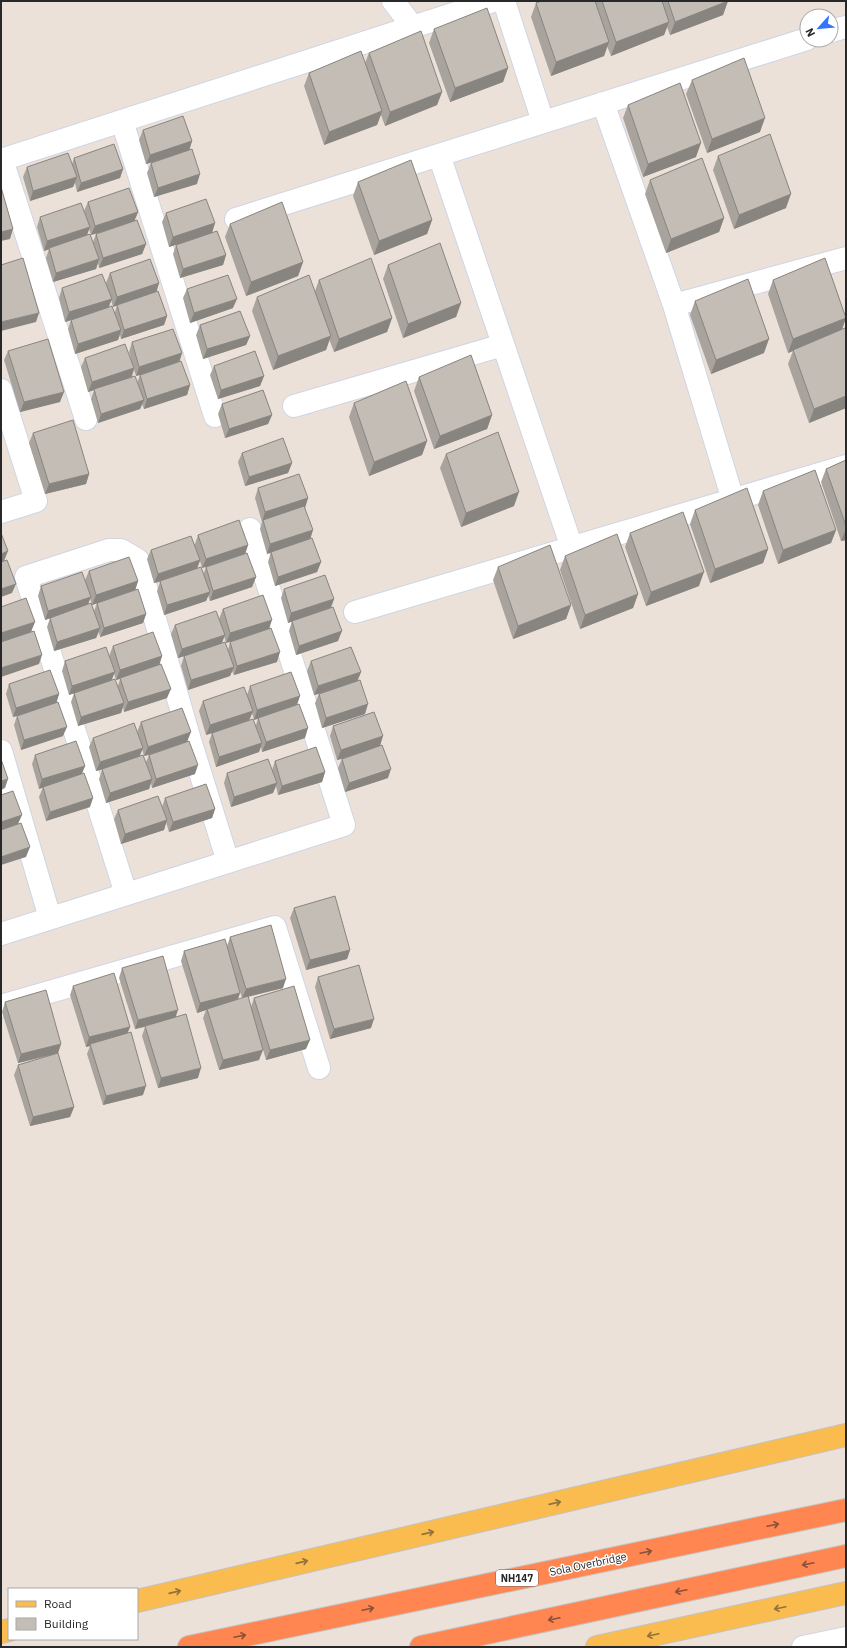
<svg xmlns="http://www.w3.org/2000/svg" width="847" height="1648" font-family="'IBM Plex Sans',sans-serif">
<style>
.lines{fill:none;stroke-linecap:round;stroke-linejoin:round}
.minor-casing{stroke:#ced5e3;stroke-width:24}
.major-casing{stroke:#c3c3c3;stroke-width:24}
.highway-casing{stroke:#c3c3c3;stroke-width:24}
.minor{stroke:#fff;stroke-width:22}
.major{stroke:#fabc4f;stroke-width:22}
.highway{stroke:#ff8551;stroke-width:22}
.wall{fill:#a8a39c;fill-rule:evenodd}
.shaded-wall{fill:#88847f}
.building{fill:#c3bdb5;stroke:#88847f}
.oneway{stroke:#91723c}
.oneway2{stroke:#89523a}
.labels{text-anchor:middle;stroke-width:3;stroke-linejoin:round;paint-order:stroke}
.shield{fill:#fff;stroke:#686868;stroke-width:1}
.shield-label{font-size:10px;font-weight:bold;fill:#282828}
.street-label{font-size:11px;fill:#282828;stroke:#fff}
</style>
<rect width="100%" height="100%" fill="#ece1d9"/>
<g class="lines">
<g class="minor-casing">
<path id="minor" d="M393,1L413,27
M504,1L543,122
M831,31L846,27
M603,103L674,305L733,500
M122,121L215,416
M439,155L572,548
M1,160L493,1
M2,160L86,419
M236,219L807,39
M674,305L846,258
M1,390L36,501L1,512
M294,406L503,345
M355,612L846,466
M1,751L50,918
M126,894L26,577L109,550H121L138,560L190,740L228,862
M1,934L344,825L250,529
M1,1006L275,927L319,1068
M803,1647L846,1638"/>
</g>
<g class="major-casing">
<path id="major" d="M137,1601L846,1435
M1,1632L9,1630
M597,1647L846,1593"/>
</g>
<g class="highway-casing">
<path id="highway" d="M189,1647L846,1510
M421,1647L846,1556"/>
</g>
<use href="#minor" class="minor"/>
<use href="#major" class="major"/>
<use href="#highway" class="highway"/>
</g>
<path class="wall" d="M541,1H728L723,15L670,35L667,27L664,35L611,56L607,46L604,56L551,76L531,17L536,3Z
M434,29L508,68L503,82L450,102L429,43Z
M369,53L442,92L437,105L385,126L381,115L377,125L324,145L304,86L309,73L365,63Z
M692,80L760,132L707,153L686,94Z
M628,105L696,157L643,177L623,118Z
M143,130L192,141L189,150L197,184L154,197L147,173L151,163L182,153L146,164L139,140Z
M718,156L786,208L734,229L713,170Z
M74,158L123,169L120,178L77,192L75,183L73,187L30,201L23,177L27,167L72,164Z
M650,180L724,218L719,232L666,253L645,194Z
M358,182L432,220L427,234L374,255L353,196Z
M88,202L138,212L134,221L146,244L142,254L99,268L98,263L96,269L53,282L46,258L49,249L44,251L37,227L40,217L87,218L84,211ZM89,229L91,235L107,230L96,234L93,242L87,236Z
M166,213L215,223L212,232L226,255L223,265L180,278L173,254L176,245L204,235L169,247L162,222Z
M230,224L303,262L298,276L246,296L225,237Z
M388,265L461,303L456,317L403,338L383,279Z
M110,273L159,283L156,292L167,316L164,325L121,339L120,335L118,340L75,354L68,329L71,320L65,322L59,298L62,288L108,290L106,283ZM111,300L113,307L117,305L115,312L109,307Z
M319,280L392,318L387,332L334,352L329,339L326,350L273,370L252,311L257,297L315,291Z
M773,280L846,318L842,329L846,330V408L809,423L788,364L793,351L788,353L768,294Z
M187,289L233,308L190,323L183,298Z
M695,301L764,353L711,374L690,315Z
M200,325L250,336L246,345L203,359L196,335Z
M132,342L182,353L179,362L190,385L187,395L144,409L142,404L140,409L98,423L91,399L94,390L88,392L81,367L85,358L131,359L129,352ZM134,370L136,376L140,375L137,383L132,377Z
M8,351L60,402L20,412L4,360Z
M214,366L264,376L260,386L218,399L210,375Z
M419,377L492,415L487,429L434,449L414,391Z
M354,403L427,441L422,455L369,476L349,417Z
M222,404L272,415L268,424L225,438L218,414Z
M33,433L89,474L86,484L45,494L29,443Z
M242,453L292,463L288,473L245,486L238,462Z
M446,454L514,506L461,527L440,468Z
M846,460V540L841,541L821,482L826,469Z
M258,488L308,498L305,507L310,539L321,562L317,572L275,586L268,562L271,552L267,554L260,529L262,522L255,498Z
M763,491L836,530L831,543L778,564L758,505Z
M695,510L768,549L763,563L710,583L690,524Z
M630,533L699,586L646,606L625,547Z
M198,535L248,545L245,554L256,577L252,587L210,601L208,595L206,601L164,615L157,591L160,582L154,583L147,559L151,550L195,544ZM200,561L202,568L208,566L206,567L203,575L197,568Z
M565,556L638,594L633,608L580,629L560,570Z
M498,567L571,605L566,619L513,639L493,580Z
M89,571L138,581L135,590L146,614L143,623L100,637L99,632L96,638L54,651L47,627L50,618L45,620L38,596L41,586L87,588L85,580ZM90,598L92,605L97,603L94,611L88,605Z
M284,589L334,599L331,608L338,641L296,655L289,631L292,621L288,623L281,598Z
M223,609L269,628L277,662L234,675L232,671L230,676L188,690L181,666L184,656L178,658L171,634L175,625L221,626L219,619ZM224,636L226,643L242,638L230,642L228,650L222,643Z
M113,646L162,656L159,665L167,698L124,712L123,707L121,713L78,726L71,702L74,693L69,695L62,671L65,661L112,663L109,656ZM114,673L116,680L120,679L118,686L112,680Z
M311,661L361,672L358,680L365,714L322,728L315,703L319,694L314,695L307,671Z
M9,684L59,694L56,703L63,736L21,750L14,725L17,716L13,717L6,694Z
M250,686L297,705L305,738L262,752L261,747L259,752L216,767L209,742L212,733L206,735L199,711L203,701L247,695ZM252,713L254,720L260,718H258L256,725L249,720Z
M141,722L187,741L195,774L152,788L151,783L149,789L106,803L99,779L102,770L96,771L89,747L93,738L137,732ZM142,749L144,756L149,755L146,762L140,756Z
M333,726L380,745L388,778L345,792L338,768L342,759L337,760L330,736Z
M35,755L85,766L82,774L90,807L46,821L39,797L43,787L39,789L32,764Z
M275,761L325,772L322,782L278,795L276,786L273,793L231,807L224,783L227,773L272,770Z
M165,798L215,809L212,818L169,832L166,822L164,830L121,844L114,819L118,810L162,807Z
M294,908L350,950L347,959L306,970L290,918Z
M230,937L283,988L248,997L251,1007L254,998L306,1049L266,1060L260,1039L259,1060L219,1070L203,1018L206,1010L197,1013L181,961L184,951L227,946ZM238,985L242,998L238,999Z
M122,968L176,1017L198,1078L158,1088L142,1036L145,1027L135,1029L119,978Z
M318,977L371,1028L330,1039L315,987Z
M73,986L130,1027L127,1033L143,1095L103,1105L87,1054L90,1046L86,1047L70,995Z
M5,1002L61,1044L58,1053L74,1107L70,1117L30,1126L14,1075L18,1065L56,1054L18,1063L2,1012Z"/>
<path class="shaded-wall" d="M728,1L723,15L670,35L675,22Z
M669,22L664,35L611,56L616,42Z
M609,42L604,56L551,76L556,62Z
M508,68L503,82L450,102L455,88Z
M442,92L437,105L385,126L390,112Z
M382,111L377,125L324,145L329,132Z
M765,118L760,132L707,153L712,139Z
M192,141L189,151L146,164L150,155Z
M701,143L696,157L643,177L648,164Z
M123,169L120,178L77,192L81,183Z
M200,174L197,184L154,197L158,188Z
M77,177L73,187L30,201L33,191Z
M791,194L786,208L734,229L739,215Z
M138,212L134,222L91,235L95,226Z
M724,218L719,232L666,253L671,239Z
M432,220L427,234L374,255L379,241Z
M215,223L212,233L169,247L173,237Z
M90,227L86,237L44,251L47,241Z
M13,229L10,239L1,241V232Z
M146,244L142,254L99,268L103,258Z
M226,255L223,265L180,278L183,269Z
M99,259L96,269L53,282L56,273Z
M303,262L298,276L246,296L251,282Z
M159,283L156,293L113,307L117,297Z
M112,299L108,308L65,322L69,312Z
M237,299L233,308L190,323L194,313Z
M461,303L456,317L403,338L408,324Z
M39,313L36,322L1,331V322Z
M167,316L164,325L121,339L124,330Z
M392,318L387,332L334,352L339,339Z
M846,318L841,332L793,350V351L788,353L793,339Z
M121,330L118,340L75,354L78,344Z
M250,336L246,345L203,359L207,349Z
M331,336L326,350L273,370L278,356Z
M769,339L764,353L711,374L716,360Z
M182,353L179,363L136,376L139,367Z
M134,368L131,378L88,392L92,382Z
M264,376L260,386L218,399L221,390Z
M190,385L187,395L144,409L147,399Z
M64,392L60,402L20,412L24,402Z
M846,396V408L809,423L814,409Z
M144,400L140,409L98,423L101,414Z
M272,415L268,424L225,438L229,429Z
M492,415L487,429L434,449L440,436Z
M427,441L422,455L369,476L374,462Z
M292,463L288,473L245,486L249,477Z
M89,474L86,484L45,494L49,484Z
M519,492L514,506L461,527L466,513Z
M308,498L305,508L263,520L262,522L265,512Z
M846,529V540L841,541Z
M313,530L310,540L267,554L270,544Z
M836,530L831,543L778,564L783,550Z
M248,545L245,554L202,568L206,559Z
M768,549L763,563L710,583L715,569Z
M8,551L4,561L1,562V554Z
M200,560L197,569L154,583L158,574Z
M321,562L317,572L275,586L278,577Z
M704,572L699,586L646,606L651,592Z
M256,577L252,587L210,601L213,591Z
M138,581L135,591L92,605L96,595Z
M16,584L12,593L1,597V589Z
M210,592L206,601L164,615L167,605Z
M638,594L633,608L580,629L585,615Z
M91,597L87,606L45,620L48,611Z
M334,599L330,609L288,623L291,613Z
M571,605L566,619L513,639L518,626Z
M146,614L143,623L100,637L104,628Z
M272,620L269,629L226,643L230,633Z
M35,622L31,632L1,642V633Z
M100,628L96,638L54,651L57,642Z
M342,631L338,641L296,655L299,646Z
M225,635L221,645L178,658L182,649Z
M280,652L277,662L234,675L237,666Z
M42,655L39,664L1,677V668Z
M162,656L159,666L116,680L120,670Z
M234,667L230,676L188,690L191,680Z
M115,672L111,681L69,695L72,686Z
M361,672L357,681L314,695L318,686Z
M171,689L167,698L124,712L128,702Z
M59,694L56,704L13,717L16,708Z
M300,696L297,705L254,720L257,710Z
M124,703L121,713L78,726L81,717Z
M368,704L365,714L322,728L326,718Z
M253,711L249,721L206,735L210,725Z
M67,727L63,736L21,750L24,740Z
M308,728L305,738L262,752L266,742Z
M191,732L187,742L144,756L148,747Z
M383,736L380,746L337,760L341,750Z
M262,743L259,752L216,767L219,757Z
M143,748L139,757L96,771L100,762Z
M198,765L195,774L152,788L156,779Z
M85,766L81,775L39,789L42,779Z
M391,769L388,778L345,792L349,783Z
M325,772L322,782L278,795L282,786Z
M8,779L5,788L1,790V781Z
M152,779L149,789L106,803L110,793Z
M277,783L273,793L231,807L234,797Z
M93,798L90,807L46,821L50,812Z
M215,809L212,818L169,832L173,822Z
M22,815L18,824L1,830V822Z
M167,820L164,830L121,844L125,834Z
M30,847L26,857L1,865V857Z
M350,950L347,959L306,970L310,960Z
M286,979L283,988L242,998L246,989Z
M240,993L237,1002L207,1009L206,1010L197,1013L200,1003Z
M178,1010L175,1019L135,1029L138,1020Z
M374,1019L371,1028L330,1039L334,1029Z
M130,1027L126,1037L90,1044V1046L86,1047L89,1037Z
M310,1040L306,1049L266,1060L270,1050Z
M61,1044L58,1053L18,1063L21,1054Z
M263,1050L259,1060L219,1070L223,1060Z
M201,1068L198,1078L158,1088L161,1078Z
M146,1086L143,1095L103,1105L106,1096Z
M74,1107L70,1117L30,1126L33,1117Z"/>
<path class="building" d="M541,1H595L609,42L556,62L536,3Z
M602,1H662L669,22L616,42Z
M668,1H728L675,22Z
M487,8L508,68L455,88L434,29Z
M421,31L442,92L390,112L369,53Z
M361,51L382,111L329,132L309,73Z
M744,58L765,118L712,139L692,80Z
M680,83L701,143L648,164L628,105Z
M183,116L192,141L150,155L143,130Z
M770,134L791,194L739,215L718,156Z
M114,144L123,169L81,183L74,158Z
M192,149L200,174L158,188L151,163Z
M68,153L77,177L33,191L27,167Z
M702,158L724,218L671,239L650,180Z
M411,160L432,220L379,241L358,182Z
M1,187L13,229L1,232Z
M129,188L138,212L95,226L88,202Z
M206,199L215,223L173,237L166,213Z
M282,202L303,262L251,282L230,224Z
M81,203L90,227L47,241L40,217Z
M137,220L146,244L103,258L96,234Z
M217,231L226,255L183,269L176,245Z
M90,234L99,259L56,273L49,248Z
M440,243L461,303L408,324L388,265Z
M23,258L39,313L1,322V265Z
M371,258L392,318L339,339L319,280Z
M825,258L846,318L793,339L773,280Z
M150,259L159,283L117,297L110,273Z
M102,274L112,299L69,312L62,288Z
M228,275L237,299L194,313L187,289Z
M309,275L331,336L278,356L257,297Z
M748,279L769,339L716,360L695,301Z
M158,291L167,316L124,330L117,305Z
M112,306L121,330L78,344L71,320Z
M240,311L250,336L207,349L200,325Z
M845,328L846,330V396L814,409L793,350Z
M173,329L182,353L139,367L132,342Z
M48,339L64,392L24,402L8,351Z
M125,344L134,368L92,382L85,358Z
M255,351L264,376L221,390L214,366Z
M471,355L492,415L440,436L419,377Z
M181,361L190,385L147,399L140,375Z
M135,376L144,400L101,414L94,389Z
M406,381L427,441L374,462L354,403Z
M263,390L272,415L229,429L222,404Z
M73,420L89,474L49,484L33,433Z
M498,432L519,492L466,513L446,454Z
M283,438L292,463L249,477L242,453Z
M846,460V526L826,469Z
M815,470L836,530L783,550L763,491Z
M299,474L308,498L265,512L258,488Z
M747,488L768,549L715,569L695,510Z
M304,506L313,530L270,544L263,520Z
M683,512L704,572L651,592L630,533Z
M239,520L248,545L206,559L198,535Z
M1,533L8,551L1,554Z
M617,534L638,594L585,615L565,556Z
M191,536L200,560L158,574L151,550Z
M312,538L321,562L278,577L271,552Z
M550,545L571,605L518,626L498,567Z
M247,553L256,577L213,591L206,567Z
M129,557L138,581L96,595L89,571Z
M7,560L16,584L1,589V562Z
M201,567L210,592L167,605L160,581Z
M82,572L91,597L48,611L41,586Z
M325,575L334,599L291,613L284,589Z
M138,589L146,614L104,628L97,603Z
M263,595L272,620L230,633L223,609Z
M26,598L35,622L1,633V607Z
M91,603L100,628L57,642L50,618Z
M333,607L342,631L299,646L292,621Z
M216,611L225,635L182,649L175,625Z
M271,628L280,652L237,666L230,642Z
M34,631L42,655L1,668V642Z
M153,632L162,656L120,670L113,646Z
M225,642L234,667L191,680L184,656Z
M106,647L115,672L72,686L65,661Z
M351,647L361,672L318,686L311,661Z
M161,664L171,689L128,702L120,678Z
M50,670L59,694L16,708L9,684Z
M291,672L300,696L257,710L250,686Z
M115,679L124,703L81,717L74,693Z
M360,680L368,704L326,718L319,694Z
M244,687L253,711L210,725L203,701Z
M58,702L67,727L24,740L17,716Z
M299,704L308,728L266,742L258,718Z
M182,708L191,732L148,747L141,722Z
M374,712L383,736L341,750L333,726Z
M253,719L262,743L219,757L212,733Z
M134,723L143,748L100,762L93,738Z
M76,741L85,766L42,779L35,755Z
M189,741L198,765L156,779L149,755Z
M382,745L391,769L349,783L342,759Z
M316,747L325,772L282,786L275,761Z
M143,755L152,779L110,793L102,769Z
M1,759L8,779L1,781Z
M268,759L277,783L234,797L227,773Z
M84,773L93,798L50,812L43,787Z
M206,784L215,809L173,822L165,798Z
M13,791L22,815L1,822V795Z
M158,796L167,820L125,834L118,810Z
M21,823L30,847L1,857V830Z
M335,896L350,950L310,960L294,908Z
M271,925L286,979L246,989L230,937Z
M225,939L240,993L200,1003L184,951Z
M163,956L178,1010L138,1020L122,968Z
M359,965L374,1019L334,1029L318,977Z
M114,973L130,1027L89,1037L73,986Z
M294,986L310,1040L270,1050L254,998Z
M46,990L61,1044L21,1054L5,1002Z
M248,996L263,1050L223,1060L207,1009Z
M186,1014L201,1068L161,1078L145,1026Z
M131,1032L146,1086L106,1096L90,1044Z
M58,1053L74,1107L33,1117L18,1065Z"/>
<defs><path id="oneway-shaft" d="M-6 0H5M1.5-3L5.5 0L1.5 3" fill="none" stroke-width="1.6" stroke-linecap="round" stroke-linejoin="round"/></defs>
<g class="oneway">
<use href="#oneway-shaft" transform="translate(555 1503) rotate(-13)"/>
<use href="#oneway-shaft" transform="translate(428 1533) rotate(-13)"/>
<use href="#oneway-shaft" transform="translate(302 1562) rotate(-13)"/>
<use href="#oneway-shaft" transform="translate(175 1592) rotate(-13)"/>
<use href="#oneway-shaft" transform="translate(780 1608) rotate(168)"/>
<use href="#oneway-shaft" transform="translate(653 1635) rotate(168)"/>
</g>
<g class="oneway2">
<use href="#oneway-shaft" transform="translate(773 1525) rotate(-12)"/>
<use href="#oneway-shaft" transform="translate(646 1552) rotate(-12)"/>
<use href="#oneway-shaft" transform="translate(808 1564) rotate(168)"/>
<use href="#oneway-shaft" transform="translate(681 1591) rotate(168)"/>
<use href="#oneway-shaft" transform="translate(368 1609) rotate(-12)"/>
<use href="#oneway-shaft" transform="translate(554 1619) rotate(168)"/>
<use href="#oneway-shaft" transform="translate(240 1636) rotate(-12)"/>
</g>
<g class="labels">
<rect class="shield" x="496" y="1570" width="42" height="16" rx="3"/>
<g class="shield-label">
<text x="517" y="1582">NH147</text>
</g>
<g class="street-label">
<text transform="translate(588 1564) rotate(-12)" y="4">Sola Overbridge</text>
</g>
</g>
<rect width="847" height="1648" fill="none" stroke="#282828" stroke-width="4"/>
<rect x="8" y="1588" width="130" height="52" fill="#ffffff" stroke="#a9a9a9"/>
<rect x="16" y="1601" width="20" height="6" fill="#fabc4f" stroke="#a9a9a9"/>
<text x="44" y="1608" font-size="12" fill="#282828">Road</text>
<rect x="16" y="1618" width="20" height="12" fill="#c3bdb5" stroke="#a9a9a9"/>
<text x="44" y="1628" font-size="12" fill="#282828">Building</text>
<g transform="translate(819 28) rotate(243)"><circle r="19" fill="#ffffff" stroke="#a9a9a9"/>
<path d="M0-3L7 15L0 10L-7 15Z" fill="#3374ff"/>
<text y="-6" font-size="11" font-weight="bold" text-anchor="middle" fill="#282828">N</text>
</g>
</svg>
